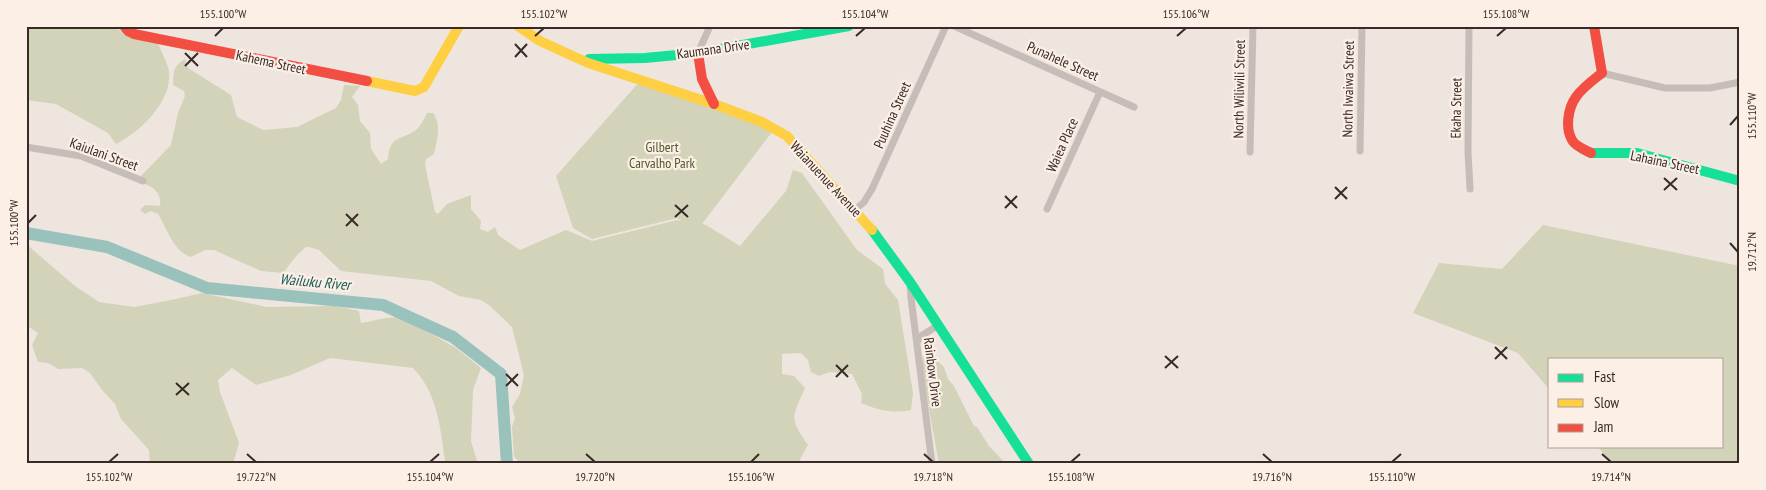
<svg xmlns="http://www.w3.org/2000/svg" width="1766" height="490" font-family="'PT Sans Narrow',sans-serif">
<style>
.green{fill:#d2d3b8}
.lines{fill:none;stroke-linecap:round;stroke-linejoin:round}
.river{stroke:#9ac2bd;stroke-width:12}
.street{stroke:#c7bdb8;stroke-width:7}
.fast{stroke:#16e098;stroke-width:10}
.slow{stroke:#ffcf43;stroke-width:10}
.jam{stroke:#f24e42;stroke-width:10}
.ticks{fill:none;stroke:#382a26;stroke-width:2}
.labels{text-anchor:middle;stroke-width:4.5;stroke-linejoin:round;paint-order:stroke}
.street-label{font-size:14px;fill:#382a26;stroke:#fbefe6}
.park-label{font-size:14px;fill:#4c5828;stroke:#fbefe6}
.water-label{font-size:15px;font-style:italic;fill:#185d59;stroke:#fbefe6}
.neatline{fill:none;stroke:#382a26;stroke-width:2}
.ticks-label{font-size:12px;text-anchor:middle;fill:#382a26}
</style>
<rect width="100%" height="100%" fill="#eee5df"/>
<path class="green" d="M26,26H108L158,43C161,52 168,63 169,72C172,102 140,132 116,144L108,133L56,104L26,100Z
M185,59L188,68L231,95L237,117L263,130L297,127L336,108L341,100L344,85L360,86L352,97L358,105L360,121L370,133L371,149L381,164L388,159C390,135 400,141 416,130C421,126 424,119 427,113H433C442,125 437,140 434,154L426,159L425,165L435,212L438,214L447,204L471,195V209L481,221L480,229L488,232L495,227L498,235L520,250L566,230L592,241L677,220L682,221L677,218L592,239L573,228L556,176L641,80L775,128L702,224L706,225L740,246L786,191L793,170L802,173L857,250L883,269L885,284L898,300L913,393L911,410C893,414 878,410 861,403L862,394L852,374L830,372L819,376L811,372L808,360L801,353L782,354V374L794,376L805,388C792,418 789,418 808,445L800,459L802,464H534L530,461H518L514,456L512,427L515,418L512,407L520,394L524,375L512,327L489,305L481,300L459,296L431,281L341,271L319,250L309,247H306L297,255L283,273L261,271L214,250H205L191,257C174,252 167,229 158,214L151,211L145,214L140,210L145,205L160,206C162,193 153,186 142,183L140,177L171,145L178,113L185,96L184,91L173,85C174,70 172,68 185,59Z
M1543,225L1740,266V464H1612L1597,446H1722V359H1550V390L1518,353L1413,313L1439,263L1502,269Z
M26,244L75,286L99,302L134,307L176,299L202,293L267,307L336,306L359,311L361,323C375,321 390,315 403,318L456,348L481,368L473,390L472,417L471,441L478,464H448L445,461C440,427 438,394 413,368L330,358L291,375L256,385L232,368L218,380L220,392L239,443L233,464H150L149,450L121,419L115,404L102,390L90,373L82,368L58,369L48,363L38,362L32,345L38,333L26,325Z
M930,354L944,367L948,379L954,386L974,426L977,427L989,446L1006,464H939L930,415L922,361L924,355Z"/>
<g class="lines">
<path class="river" d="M26,233L107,247L207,288L383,305L453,337L501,374L507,464"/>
<path class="street" d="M954,26L1134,107
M1469,26L1468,152L1470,189
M698,53L710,26
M1602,73L1665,88H1710L1740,82
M26,147L81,156L143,181
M1360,151L1362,26
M1250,152L1253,26
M1047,209L1100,92
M855,210L864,202L872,189L946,26
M910,283L911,298L932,464
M917,342L921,336L937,326"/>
<path class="fast" d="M589,59L645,58L698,53L849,26
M1591,153H1637L1740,181
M872,230L910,282L1029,464"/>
<path class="slow" d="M518,26L540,41L588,63L714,104L762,122L787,136L872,230
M367,81L415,91L424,87L459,26"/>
<path class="jam" d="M124,26L128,31L134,34L367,81
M698,53L702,79L714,104
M1591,153C1585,150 1575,146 1572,140C1565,128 1568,108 1576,97C1582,88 1593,80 1602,73L1594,26"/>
</g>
<path class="ticks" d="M215,36L223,28M535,36L544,28M856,36L865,28M1177,36L1186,28M1497,36L1506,28M515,44L527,57M185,53L198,66M515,57L527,44M185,66L198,53M1730,125L1738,116M1664,178L1677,190M1335,187L1347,199M1664,190L1677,178M1005,196L1017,208M1335,199L1347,187M675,205L688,217M1005,208L1017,196M346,214L358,226M675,217L688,205M28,223L36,215M346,226L358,214M1730,243L1738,252M1495,347L1507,359M1165,356L1178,368M1495,359L1507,347M836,365L848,377M1165,368L1178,356M506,374L518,386M836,377L848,365M176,383L189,395M506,386L518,374M176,395L189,383M247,454L256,462M586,454L595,462M924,454L933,462M1263,454L1272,462M1602,454L1611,462M109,462L118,454M430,462L439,454M751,462L759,454M1071,462L1080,454M1392,462L1401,454"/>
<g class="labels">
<g class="street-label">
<text transform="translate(713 49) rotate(-8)" y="5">Kaumana Drive</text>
<text transform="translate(1063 61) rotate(24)" y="5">Punahele Street</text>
<text transform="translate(271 62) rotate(12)" y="5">Kahema Street</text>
<text transform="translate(1239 89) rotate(-89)" y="5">North Wiliwili Street</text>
<text transform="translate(1348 89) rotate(-89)" y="5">North Iwaiwa Street</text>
<text transform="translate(1456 108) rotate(-89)" y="5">Ekaha Street</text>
<text transform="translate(892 115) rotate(-66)" y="5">Puuhina Street</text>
<text transform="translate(1062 145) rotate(-66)" y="5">Waiea Place</text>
<text transform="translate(104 154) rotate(20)" y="5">Kaiulani Street</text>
<text transform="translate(1665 162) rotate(12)" y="5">Lahaina Street</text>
<text transform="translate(826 179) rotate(47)" y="5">Waianuenue Avenue</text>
<text transform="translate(933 372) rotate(83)" y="5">Rainbow Drive</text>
</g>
<g class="park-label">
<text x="662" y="152">Gilbert<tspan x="662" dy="16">Carvalho Park</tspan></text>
</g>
<g class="water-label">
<text transform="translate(315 282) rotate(5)" y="5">Wailuku River</text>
</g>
</g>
<rect width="1766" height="490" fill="none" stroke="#fbefe6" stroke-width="55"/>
<rect x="1548" y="358" width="175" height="90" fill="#fbefe6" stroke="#ada099"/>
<rect x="1558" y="374" width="25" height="8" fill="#16e098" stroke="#ada099"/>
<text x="1594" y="382" font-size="15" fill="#382a26">Fast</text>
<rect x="1558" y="399" width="25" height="8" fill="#ffcf43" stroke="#ada099"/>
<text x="1594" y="408" font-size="15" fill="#382a26">Slow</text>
<rect x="1558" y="424" width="25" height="8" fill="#f24e42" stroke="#ada099"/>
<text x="1594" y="432" font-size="15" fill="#382a26">Jam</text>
<rect x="28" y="28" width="1710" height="434" class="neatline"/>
<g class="ticks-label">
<text x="223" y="18">155.100°W</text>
<text x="544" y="18">155.102°W</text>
<text x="865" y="18">155.104°W</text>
<text x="1186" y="18">155.106°W</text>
<text x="1506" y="18">155.108°W</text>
<text transform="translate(1752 116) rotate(-90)" y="4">155.110°W</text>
<text transform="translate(14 223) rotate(-90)" y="4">155.100°W</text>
<text transform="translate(1752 252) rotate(-90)" y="4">19.712°N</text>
<text x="109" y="481">155.102°W</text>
<text x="256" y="481">19.722°N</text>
<text x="430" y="481">155.104°W</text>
<text x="595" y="481">19.720°N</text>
<text x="751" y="481">155.106°W</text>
<text x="933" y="481">19.718°N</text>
<text x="1071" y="481">155.108°W</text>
<text x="1272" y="481">19.716°N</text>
<text x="1392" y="481">155.110°W</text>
<text x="1611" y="481">19.714°N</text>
</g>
</svg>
